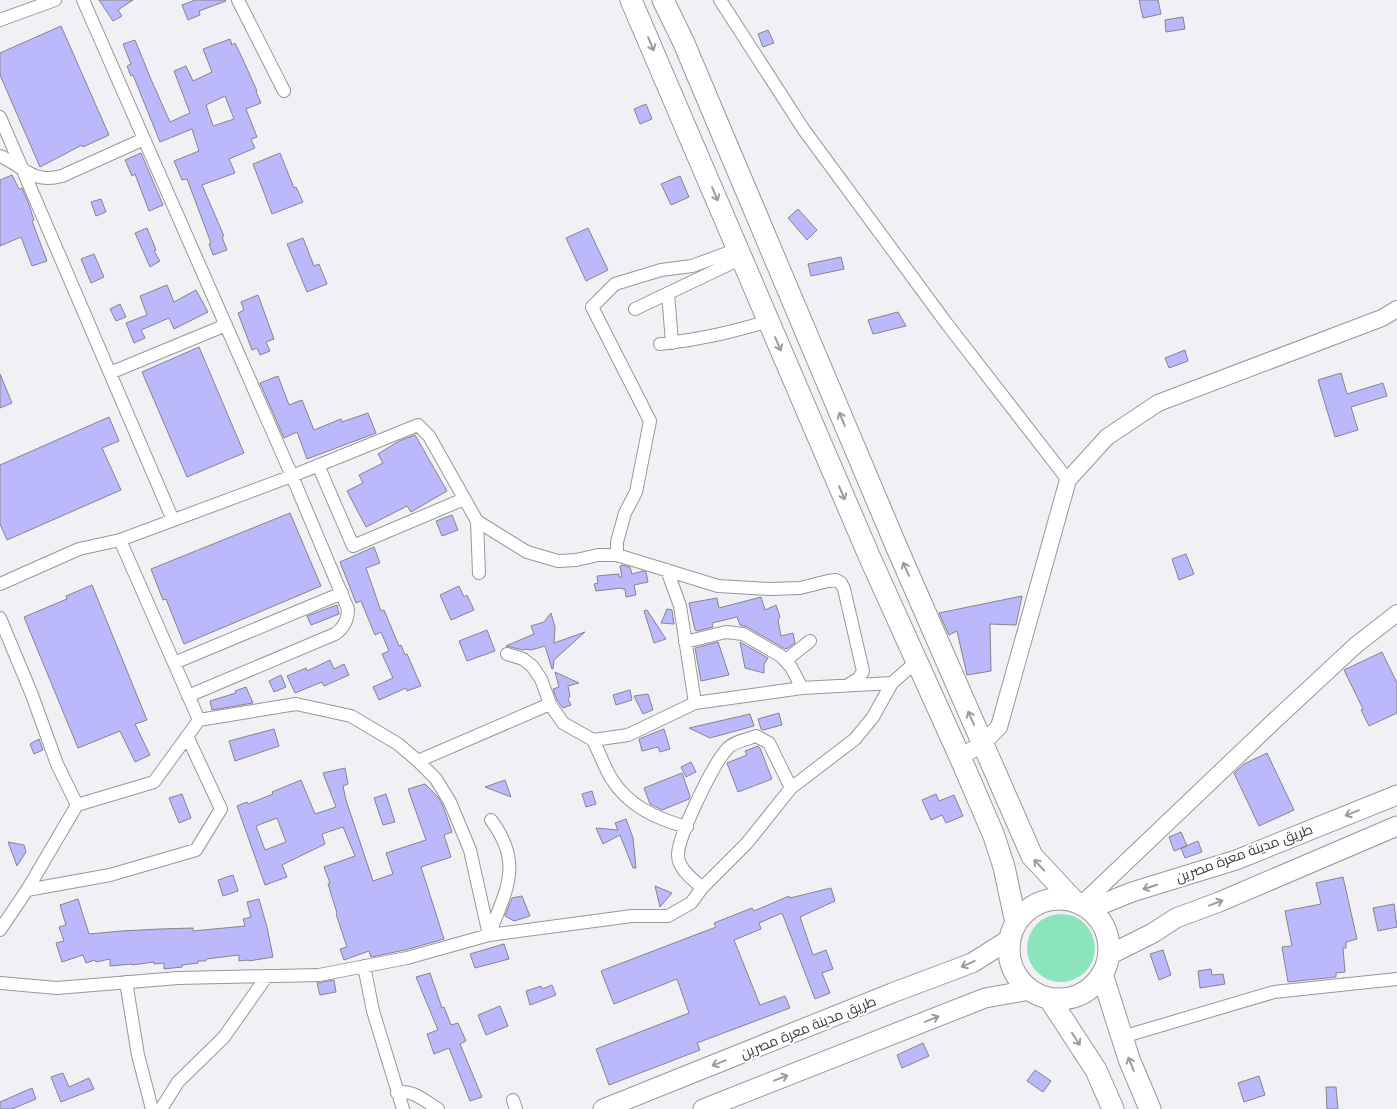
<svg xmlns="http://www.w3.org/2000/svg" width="1397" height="1109" font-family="'Varela Round',Cairo,sans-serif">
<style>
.green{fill:#8be4bc}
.building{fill:#bbb8fc;stroke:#85858a;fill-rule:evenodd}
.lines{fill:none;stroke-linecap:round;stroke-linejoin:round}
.minor-casing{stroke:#97979c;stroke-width:14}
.tertiary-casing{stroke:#97979c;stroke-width:18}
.secondary-casing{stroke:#97979c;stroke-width:21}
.primary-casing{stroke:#97979c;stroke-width:23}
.minor{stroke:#fff;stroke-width:12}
.tertiary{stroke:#fff;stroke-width:16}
.secondary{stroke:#fff;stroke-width:19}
.primary{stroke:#fff;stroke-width:21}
.oneway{stroke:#9c9c9e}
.labels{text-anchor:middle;stroke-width:4.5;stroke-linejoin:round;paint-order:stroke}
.street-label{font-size:14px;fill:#3a3a3c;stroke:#fff}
</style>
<rect width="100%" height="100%" fill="#f0f0f5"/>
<path class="green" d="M1027 948a34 34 0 1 1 68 0a34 34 0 1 1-68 0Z"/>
<path class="building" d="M99,0H133L118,10L122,16L113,21Z
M195,0H225L226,1L199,11L200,15L188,20L182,5Z
M1139,0H1158L1161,14L1143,18Z
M1183,17L1185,29L1166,32L1165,20Z
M61,26L109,135L83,147L82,145L40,167L0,75V53Z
M768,30L774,43L763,47L758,34Z
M230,39L232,45L235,43L245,64L257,91L256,92L261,103L246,109L257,137L251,139L255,148L229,159L235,173L202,185L224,236L222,237L227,250L213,255L209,244L211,243L187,179L182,180L174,161L199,151L192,129L160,142L133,75L131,76L127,66L131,64L123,44L135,40L150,77L170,122L190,113L174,71L186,66L193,81L212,72L203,49ZM225,96L234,119L213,126L206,105Z
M646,104L652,119L640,124L634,109Z
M141,153L163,205L149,211L135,174L132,176L125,160Z
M280,153L294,188L296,187L303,202L272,214L253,164Z
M12,175L19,189L22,188L28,202L34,220L32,221L47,261L32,266L21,237L0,246V180Z
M680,176L689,197L671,205L661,184Z
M101,199L106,212L96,216L91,202Z
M798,209L817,230L807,240L788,218Z
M147,228L156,250L154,251L160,261L150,267L135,233Z
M588,228L608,270L586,281L566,238Z
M303,238L314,266L319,264L327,284L307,292L287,244Z
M94,254L104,277L91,283L81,259Z
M841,257L844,269L811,276L808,264Z
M167,285L174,302L196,290L208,312L174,329L169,318L141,330L145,338L134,343L126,323L147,315L140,296Z
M258,295L274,339L266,342L270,351L260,355L257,348L252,350L238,313L244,310L241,302Z
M120,304L126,317L116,321L110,309Z
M898,312L906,326L873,334L868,320Z
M199,347L244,453L187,477L142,372Z
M1185,350L1188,361L1169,368L1165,358Z
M1341,373L1347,394L1383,383L1387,396L1351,407L1358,430L1335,437L1318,380Z
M0,374L12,403L0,408Z
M278,376L289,405L302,400L314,430L341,419L342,422L368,413L376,433L307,459L297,432L284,438L260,383Z
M109,417L119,441L102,448L121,490L7,540L0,524V465Z
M415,435L447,491L411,512L407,506L366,527L347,491L363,483L359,475L383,463L378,454L399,441Z
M290,513L321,586L184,644L166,599L163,600L151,569Z
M452,515L458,530L442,536L436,521Z
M374,547L380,563L366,568L381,611L384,610L399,646L401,645L405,655L407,654L421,686L407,691L406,688L379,700L373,687L393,678L382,654L389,651L381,632L375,635L361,601L356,603L340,562Z
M1186,554L1194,574L1179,580L1172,559Z
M622,565L630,567L632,574L643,571L646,572L648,582L634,585L636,595L626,597L625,589H622V588L596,591L594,584L598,583L597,576L619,574V577H622L620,566Z
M92,585L147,720L135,724L150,755L135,762L120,731L78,748L24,617L67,599L66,596Z
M459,586L464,597L467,595L474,610L451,620L440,595Z
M1022,596L1016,625L990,624L991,671L967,675L957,631L949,635L939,613Z
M761,597L765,610L776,605L780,617L778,620L781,636L793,633L795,643L788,648L785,649L747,627L740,625L737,617L712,623L713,627L697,631L695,630L689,603L717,598L719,608Z
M337,605L339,614L311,625L307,616Z
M667,609L672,610L674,624L661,623Z
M647,610L666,639L654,643L644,611Z
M551,613L555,627L554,643L585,632L554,660L553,669H552L545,646L531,650L526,649L523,650L506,646L534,634L531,626L544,622Z
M487,630L495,651L467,661L459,641Z
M718,642L729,675L701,681L695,648Z
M740,642L768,658L764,664V673L745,668Z
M1382,652L1397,683V713L1369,726L1361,710L1363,709L1344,670Z
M330,660L334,669L344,664L349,675L324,686L322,682L295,693L287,676L306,668L307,671Z
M555,672L579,683L568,686L570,696L568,699L571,705L563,708L557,700L553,689L559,687Z
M281,675L286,687L274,692L269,681Z
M246,687L253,703L212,710L210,701L236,693L235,691Z
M630,690L632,700L616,705L613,695Z
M648,694L653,710L643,714L634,696Z
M779,713L782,725L763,730L761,729L758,719Z
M750,714L754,726L710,738L689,728Z
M274,729L279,746L235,761L229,741Z
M664,729L670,749L660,752L658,747L642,751L639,739Z
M39,739L43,750L34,754L30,744Z
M758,746L760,748L772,779L738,792L727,763L747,755L745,751Z
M1267,753L1294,810L1259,826L1234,773L1244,764Z
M691,762L696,772L686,777L681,767Z
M345,768L348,784L343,786L346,800L373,881L393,874L386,853L426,840L408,789L425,784L438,797L443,806L452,832L444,835L451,857L421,867L444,939L405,950L371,957L369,951L344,960L340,949L347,947L336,914L337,913L328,884L330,883L324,867L355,856L343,827L322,834L325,844L282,865L287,877L265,885L237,806L247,802L248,804L273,794L272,792L301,780L315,814L336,807L323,773ZM277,818L286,842L265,850L256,826Z
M682,773L690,796L689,799L662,810L650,804L644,788Z
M505,780L511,797L485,787Z
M592,791L596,804L586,807L582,794Z
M182,794L191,818L179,823L169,798Z
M386,794L395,822L383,825L374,798Z
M936,794L939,801L954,795L963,816L946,823L942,815L931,820L922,800Z
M626,819L633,838L636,868H633L620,835L603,844L596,828L618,830L615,823Z
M1181,832L1187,846L1174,851L1169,837Z
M1198,841L1202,852L1185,858L1181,848Z
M8,842L24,845L26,852L17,866Z
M233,875L238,891L223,896L218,880Z
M1343,877L1357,939L1346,942V948H1343L1345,972L1336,973V977L1288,982L1282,947L1292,946L1285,911L1321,904L1316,883Z
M655,886L672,893L660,907Z
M831,888L835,901L800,917L813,955L826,950L833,969L822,973L830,993L815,999L782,913L759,923L761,929L734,940L760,1005L785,996L790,1008L697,1043L700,1050L609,1085L596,1049L689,1013L677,979L614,1004L601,971L716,927L714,923L752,908L754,911L789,896L790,898Z
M522,896L530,916L514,921L505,916L512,898Z
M78,899L89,934L121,931L160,929L193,928V931L245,926L243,919L251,917L247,902L259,899L267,927L273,957L249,961V960L239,961V955L206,959V961H198V963L182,965V967L164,969V963L154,964V962L132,965V964L110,966V959L96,962L95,960L86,963L83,955L62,962L56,943L64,941L59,927L66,925L60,905Z
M1394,904L1397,927L1378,931L1373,908Z
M504,944L509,959L475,968L470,954Z
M1163,950L1171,975L1159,980L1150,954Z
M1211,969L1212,975L1223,974L1225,984L1200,988L1198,971Z
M430,973L442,1008L444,1007L451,1025L458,1023L466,1041L460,1044L482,1097L470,1101L449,1048L434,1054L427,1034L438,1030L416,977Z
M334,980L336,992L320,995L317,983Z
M552,985L556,995L530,1005L526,991L541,986L542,989Z
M500,1006L508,1026L486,1035L478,1015Z
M923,1043L929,1056L902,1068L897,1055Z
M1035,1070L1051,1081L1043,1092L1027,1081Z
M63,1073L69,1087L89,1078L94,1089L61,1102L51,1077Z
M1259,1076L1265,1095L1244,1102L1238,1083Z
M1326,1087H1336L1338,1109H1327Z
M32,1088L36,1099L12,1109H0V1102Z"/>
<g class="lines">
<g class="minor-casing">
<path id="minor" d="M83,0L292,476L348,609C348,620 344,628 335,634L188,696
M238,0L284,91
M720,0L804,130L947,324L1068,480
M0,20L55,0
M0,117L173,520
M0,156C25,167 32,184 62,176L144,139
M668,293L672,343
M635,309L742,258
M660,344C699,340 731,332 769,321
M110,373L226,325
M318,465L353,546L464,499
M477,521L479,573
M120,540L199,720
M617,555L718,586L769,589L800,588L828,581L836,580L841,583L844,589L863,671L859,678L848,685
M667,570L680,606L695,703
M0,584L79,549L120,540L292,476L418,425L429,436L477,521L527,552L558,561L576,560L598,555H617V542L625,513L636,492L650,421L592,307L615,284L661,270L692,266L738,249
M0,618L32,695L57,764L77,805
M685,642L726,632L743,634L781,656L791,667L802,688
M507,654L523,659L532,666L541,679L550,704L563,723L593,740L628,735L695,703L802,688L892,683
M786,660L810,641
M174,663L342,593
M593,740C599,752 604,766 611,778C628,806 657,819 687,827
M418,761L550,704
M702,888C693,879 678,869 678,855C678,836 714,762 728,748C733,742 748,739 756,736L769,743L791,788
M27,890L110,875L196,850L221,809L187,736
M0,930L27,890L77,805L154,782L199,720L296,704L351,716L398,744L418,761L436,779L450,802L470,850L489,935
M489,935C506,890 524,864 491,820
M364,966L373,1011L403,1109
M126,982L138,1055L152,1109
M0,983L57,988L178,978L319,975L407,958L489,935L632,916H668L691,903L702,888L747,843L791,788L855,739L873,717L892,683L916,662
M1122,1037L1274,992L1397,979
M397,1093C411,1088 426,1102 438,1109
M513,1100L516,1109
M161,1109L178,1082L224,1037L267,976"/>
</g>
<g class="tertiary-casing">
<path id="tertiary" d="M960,757L982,744L999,727L1068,480L1107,437L1158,403L1382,318L1397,309
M1081,905L1271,724L1356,645L1397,613"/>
</g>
<g class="secondary-casing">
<path id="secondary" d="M1090,909L1132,892L1236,860L1397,795
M1109,955L1153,933L1176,918L1219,902L1397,826
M603,1109L892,993L972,963L1010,939
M703,1109L985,998L1030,990"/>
</g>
<g class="primary-casing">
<path id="primary" d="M631,0L870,558L960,757L994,836L1004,867L1016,923
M663,0L683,41L897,548L1032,856L1073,900
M1009 949a50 50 0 1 1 100 0a50 50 0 1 1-100 0Z
M1102,974L1129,1059L1150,1109
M1049,998L1096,1070L1113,1109"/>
</g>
<use href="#minor" class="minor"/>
<use href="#tertiary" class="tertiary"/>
<use href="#secondary" class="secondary"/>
<use href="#primary" class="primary"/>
</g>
<defs><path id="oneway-shaft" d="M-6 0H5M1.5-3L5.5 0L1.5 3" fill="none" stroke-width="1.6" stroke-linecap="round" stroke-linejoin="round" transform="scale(1.25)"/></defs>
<g class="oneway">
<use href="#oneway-shaft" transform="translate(651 44) rotate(67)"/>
<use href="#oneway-shaft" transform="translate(715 194) rotate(67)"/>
<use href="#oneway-shaft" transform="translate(778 344) rotate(67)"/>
<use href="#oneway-shaft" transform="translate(842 419) rotate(-113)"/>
<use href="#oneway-shaft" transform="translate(842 493) rotate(67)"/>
<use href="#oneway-shaft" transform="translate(906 569) rotate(-114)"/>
<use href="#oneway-shaft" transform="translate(971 718) rotate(-114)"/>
<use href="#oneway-shaft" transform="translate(1352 813) rotate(158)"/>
<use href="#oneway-shaft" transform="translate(1039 865) rotate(-133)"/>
<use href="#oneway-shaft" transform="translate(1150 887) rotate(162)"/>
<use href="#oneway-shaft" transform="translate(1216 903) rotate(-21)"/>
<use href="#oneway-shaft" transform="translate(968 964) rotate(156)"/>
<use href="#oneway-shaft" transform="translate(932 1019) rotate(-22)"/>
<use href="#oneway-shaft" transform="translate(1076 1039) rotate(57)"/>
<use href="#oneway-shaft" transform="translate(719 1063) rotate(158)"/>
<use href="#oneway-shaft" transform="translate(1131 1064) rotate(-112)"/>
<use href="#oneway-shaft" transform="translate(781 1078) rotate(-21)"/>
</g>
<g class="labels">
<g class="street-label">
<text transform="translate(1244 853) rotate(-20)" y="5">طريق مدينة معرة مصرين</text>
<text transform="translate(808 1027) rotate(-22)" y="5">طريق مدينة معرة مصرين</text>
</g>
</g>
</svg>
